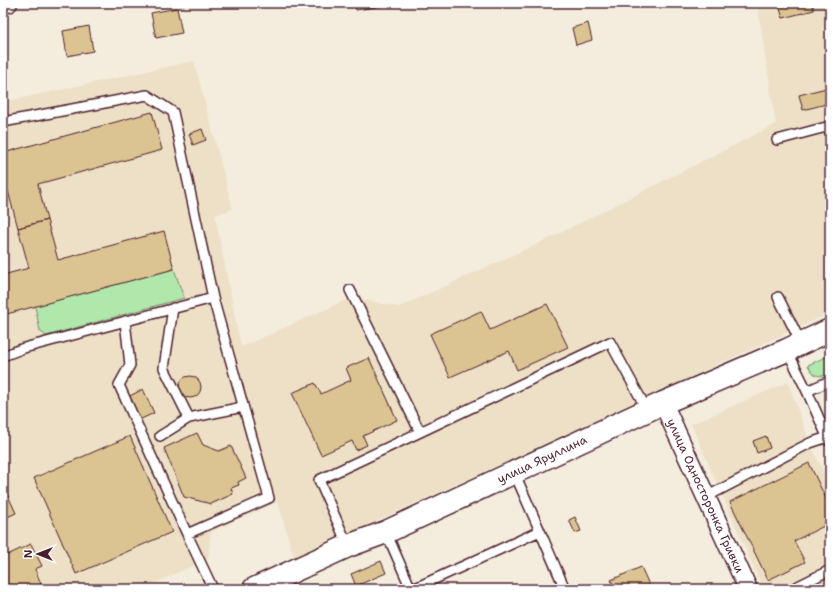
<svg xmlns="http://www.w3.org/2000/svg" width="833" height="592" font-family="'Shantell Sans',sans-serif">
<style>
.built{fill:#ede0c7}
.green{fill:#b0e8ac;stroke:#7d846c}
.building{fill:#dcc392;stroke:#4a1f2b}
.lines{fill:none;stroke-linecap:round;stroke-linejoin:round}
.lane-casing{stroke:#4a1f2b;stroke-width:12}
.street-casing{stroke:#4a1f2b;stroke-width:21}
.secondary-casing{stroke:#4a1f2b;stroke-width:25}
.lane{stroke:#fff;stroke-width:9}
.street{stroke:#fff;stroke-width:18}
.secondary{stroke:#fff;stroke-width:22}
.labels{text-anchor:middle;stroke-width:3.5;stroke-linejoin:round;paint-order:stroke}
.street-label{font-size:12px;fill:#4a1f2b;stroke:#fff}
</style>
<rect width="100%" height="100%" fill="#f4edde"/>
<filter id="ink" filterUnits="userSpaceOnUse"><feTurbulence type="fractalNoise" baseFrequency=".025" numOctaves="2"/><feDisplacementMap in="SourceGraphic" scale="8" xChannelSelector="R" yChannelSelector="G"/><feConvolveMatrix kernelMatrix="1 2 1 2 8 2 1 2 1" color-interpolation-filters="sRGB"/></filter>
<g filter="url(#ink)">
<path class="built" d="M757,3H830V313L294,559L278,502L227,524L211,532L208,559L142,589H3V102L194,61L233,209L215,215L241,347L353,297L399,307L546,240L776,124Z
M788,382L810,443L830,485V589H763L691,424Z"/>
<path class="green" d="M174,269L184,298L46,336L40,331L35,306Z
M830,355V374C819,378 813,376 808,365Z"/>
<path class="building" d="M354,3H381L382,6L356,10Z
M778,3H812L814,10L783,18Z
M177,8L182,33L156,38L151,13Z
M588,23L592,40L576,45L572,28Z
M89,26L93,51L67,56L63,31Z
M830,87V103L803,110L799,95Z
M152,112L162,150L38,184L47,220L18,228L8,191L3,193V153Z
M202,129L206,140L193,145L189,134Z
M47,220L58,260L164,231L174,269L3,315V275L29,268L18,228Z
M547,304L568,347L517,370L509,351L450,377L430,334L481,311L490,330Z
M369,358L397,420L363,436L367,445L356,450L352,441L321,455L292,393L315,383L321,394L351,380L346,368Z
M179 387a11 11 0 1 1 22 0a11 11 0 1 1-22 0Z
M143,389L154,413L139,420L128,397Z
M197,433L203,445L219,451L231,446L246,478L238,482L239,485L231,488L233,494L211,504L184,497L164,448Z
M130,436L172,532L76,574L34,478Z
M766,436L770,448L757,453L753,441Z
M809,463L830,507V523L794,541L805,562L768,580L730,502Z
M3,485L16,513L3,519Z
M575,517L581,531L575,533L569,520Z
M31,544L42,566L35,569L41,584L31,589H3V557Z
M381,561L386,573L356,586L351,574Z
M641,567L651,589H615L611,580Z
M672,585L680,589H671Z"/>
<g class="lines">
<g class="lane-casing">
<path id="lane" d="M3,122L147,95L173,112L213,298
M777,140L830,126
M350,290L420,432
M778,297L801,343
M173,308L164,368L189,418
M125,321L130,365L119,385L187,534
M787,350L807,391L829,441
M3,356L24,348L213,298L269,498L187,534L213,589
M807,391L830,381
M160,436L189,418L243,407
M514,472L540,531
M706,497L810,443L828,437
M386,532L411,589
M348,546L319,480L610,342L647,410
M413,589L540,531L565,589
M792,589L830,570"/>
</g>
<g class="street-casing">
<g id="street">
<path d="M3,4L8,3"/>
<path id="s1" d="M663,403L748,589"/>
</g>
</g>
<g class="secondary-casing">
<g id="secondary">
<path id="s2" d="M254,589L348,546L386,532L663,403L787,350L830,330"/>
</g>
</g>
<use href="#lane" class="lane"/>
<use href="#street" class="street"/>
<use href="#secondary" class="secondary"/>
</g>
</g>
<g class="labels">
<g class="street-label">
<text dy="4" stroke="none"><textPath href="#s2" startOffset="316">улица Яруллина</textPath></text>
<text dy="4" stroke="none"><textPath href="#s1" startOffset="102">улица Односторонка Гривки</textPath></text>
</g>
</g>
<rect width="833" height="592" fill="none" stroke="#fff" stroke-width="16"/>
<rect x="8" y="8" width="817" height="576" fill="none" stroke="#4a1f2b" stroke-width="1.5" filter="url(#ink)"/>
<g transform="translate(38 554) rotate(270)" stroke="#ffffff" stroke-width="3" paint-order="stroke">
<path d="M0-3L7 15L0 10L-7 15Z" fill="#4a1f2b"/>
<text y="-6" font-size="11" font-weight="bold" text-anchor="middle" fill="#4a1f2b">N</text>
</g>
</svg>
